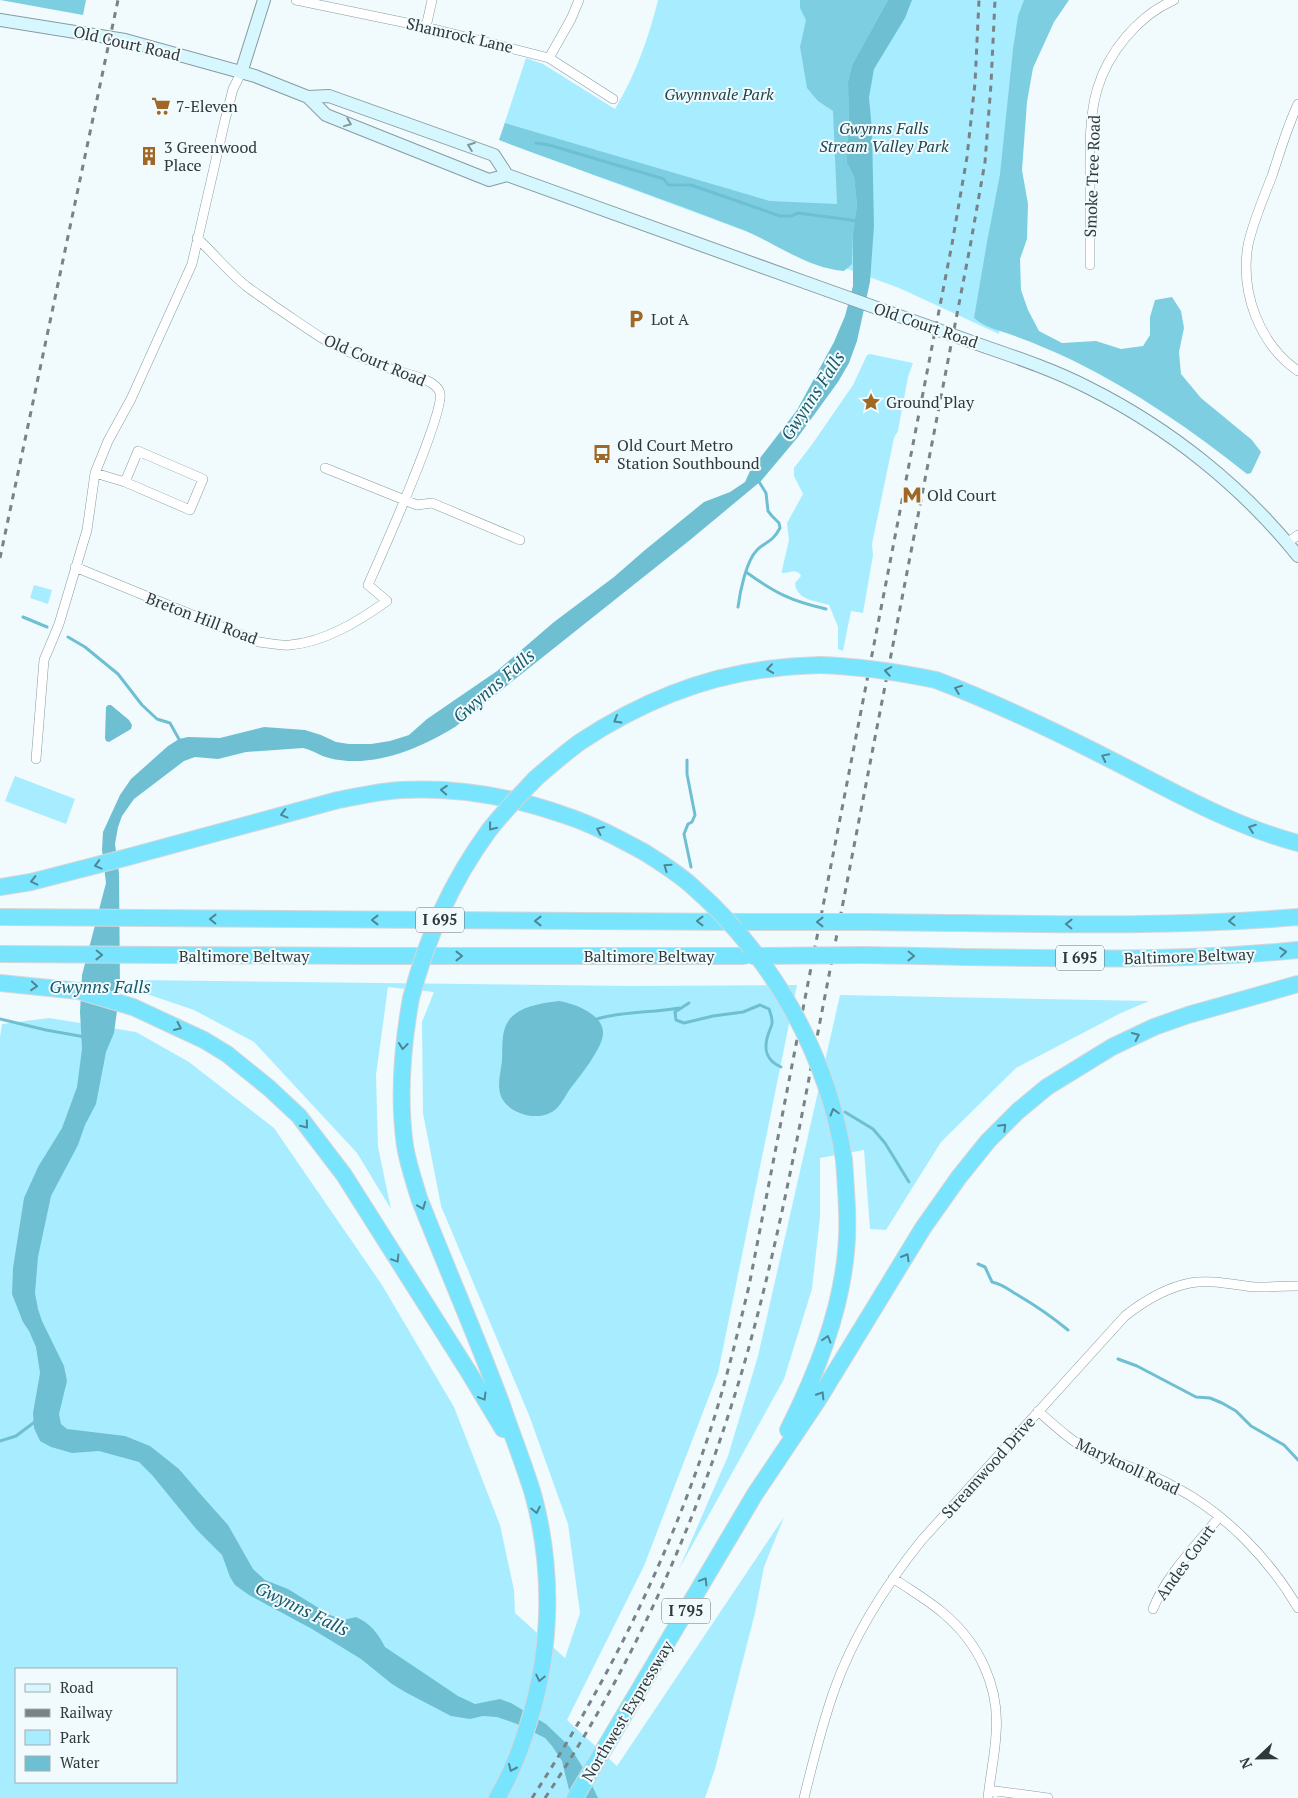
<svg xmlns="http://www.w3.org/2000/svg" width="1298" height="1798" font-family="'PT Serif',serif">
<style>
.green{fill:#a8edff;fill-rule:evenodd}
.forest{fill:#7ecee2}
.water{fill:#6fbfd3}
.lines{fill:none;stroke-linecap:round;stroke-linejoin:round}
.stream{stroke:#6fbfd3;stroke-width:3}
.street-casing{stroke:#869ca2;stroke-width:10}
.secondary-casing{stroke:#869ca2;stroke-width:14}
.highway-casing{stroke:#d5d7d8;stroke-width:18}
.street{stroke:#fff;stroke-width:9}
.secondary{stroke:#d7f7ff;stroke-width:12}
.highway{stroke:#79e4fe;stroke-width:16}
.rail{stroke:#798385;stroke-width:3;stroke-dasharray:6 6;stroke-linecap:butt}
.secondary-bridge-casing{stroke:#869ca2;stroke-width:14;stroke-linecap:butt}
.highway-bridge-casing{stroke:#d5d7d8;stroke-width:18;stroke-linecap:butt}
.secondary-bridge{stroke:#d7f7ff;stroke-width:12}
.highway-bridge{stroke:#79e4fe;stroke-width:16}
.oneway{stroke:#83989d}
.oneway2{stroke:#508593}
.labels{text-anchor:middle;stroke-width:4;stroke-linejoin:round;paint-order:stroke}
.shield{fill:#f1fbfd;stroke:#697275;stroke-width:1}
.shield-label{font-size:15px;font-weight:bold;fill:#2f383b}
.street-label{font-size:16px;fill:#2f383b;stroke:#f1fbfd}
.park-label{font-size:16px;font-style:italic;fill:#21464f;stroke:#f1fbfd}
.poi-label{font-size:16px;fill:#2f383b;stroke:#f1fbfd;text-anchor:start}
.water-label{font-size:18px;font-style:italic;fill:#195b6a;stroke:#f1fbfd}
</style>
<rect width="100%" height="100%" fill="#f1fbfd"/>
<path class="green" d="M658,0H1056L1023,58L1009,265L999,334L899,288L499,140L526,58L543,64L615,109C635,76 649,37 658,0Z
M870,354L913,363L908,377L898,431L894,438L872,544L873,555L863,613L851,611L843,651L838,649V627L829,605C816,601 796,600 795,583L801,576L800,574C794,568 789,574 782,573V570L789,540L787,523L803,494L794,476V468L813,443L853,385L867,355Z
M34,585L52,590L48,604L30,598Z
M15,776L75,799L66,824L5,801Z
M137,980L633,986L797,985L718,1373L644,1566L567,1720L617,1766L784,1517L764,1567L755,1613L715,1769L705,1798H0V1037L2,1024L49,1018L136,1032L189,1062L274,1128L382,1285L454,1407L500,1525L514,1590L515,1613L565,1658L580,1613L568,1524L529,1415L441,1206L423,1113L422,1022L434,992L388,987L376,1075L378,1147L391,1209L357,1153L254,1042L194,1010L132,989ZM16,1669H176V1782H16Z
M840,995L1149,1001L1121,1013L1016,1068L941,1142L886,1230L870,1229L864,1150L820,1158V1217L812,1289L784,1379L679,1569L728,1456L758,1356Z"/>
<path class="forest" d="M0,0H86L83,15Z
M800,0H888L852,65L848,82L849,131L846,150L847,163L854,177L857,205L853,233L852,264L844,271C808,268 778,245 746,231C665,199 581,171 499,140L505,123L770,201L837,204L833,111L818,101L807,88L800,47L806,20L800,8Z
M1024,0H1069L1054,22L1033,68L1027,102L1022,170L1028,204L1027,239L1020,259L1021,290L1028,310L1039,331L1062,343L1096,341L1121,349L1143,346L1150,335V317L1155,300L1172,297L1181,311L1184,328L1179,352L1181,374L1201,398L1252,440L1261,452L1251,473L1247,474C1192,430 1135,391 1072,360C1053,351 1032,342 1012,335C999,330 986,328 974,318L987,242L1000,174L1013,49L1018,16Z"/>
<path class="water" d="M888,0H912L905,18L874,69L869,97L872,131L874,226L870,282L857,341L849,363L838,382L798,437L761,481L690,540L455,727C419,749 372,769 329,758C320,756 313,750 303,748L246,752L218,759L195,757L184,761L134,799L122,816L118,827L115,844L119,873L120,989L114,1033L106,1052L96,1104L85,1125L78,1145L51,1196L38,1257L35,1293L38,1309L42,1321L64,1366L67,1381L59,1414L61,1424L67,1429L125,1436L150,1446L179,1469L203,1497L228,1525L253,1569L265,1580L288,1589L330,1615L343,1620L356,1617C370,1623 378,1633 385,1647L458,1696L475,1704L500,1699L511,1703L546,1724L570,1747L585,1771L598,1798H571L562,1761L552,1746L545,1738L517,1724L497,1717L483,1716L470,1719L451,1716L405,1692L392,1684L361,1659L312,1629L249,1595L235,1585L230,1577L222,1555L197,1530L152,1475L139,1462L99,1451L72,1453L51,1447L40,1441L34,1428L33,1413L40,1373L36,1347L29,1331L23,1322L12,1294L13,1268L24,1198L38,1167L62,1128L77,1087L82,1049L80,1012L82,975L106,883L102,850L103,832L120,795L131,779L168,746L179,739L188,737L220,738L264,727L305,730L321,735L336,742L349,744H371L390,741L409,735L427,719L497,671L554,622L614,577L645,550L704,502L730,492L745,482L750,471L797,410L834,342L845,316L853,286V233L857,205L854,177L847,163L846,150L849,131L848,82L852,65Z
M108,705H111L129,720L132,725L131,729L109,742L106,741L105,738L106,707Z
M559,1001C573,1003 601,1013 603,1031C605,1046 579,1077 570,1089C566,1095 562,1103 557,1108C543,1122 517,1116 506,1104C494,1091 501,1074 502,1060C503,1044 500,1025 515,1014C526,1005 545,1003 559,1001Z"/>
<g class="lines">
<path class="stream" d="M536,143L549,145L664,179L668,185H691L780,216H791L798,213L858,221
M746,572C775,593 791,601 826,609
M738,607C740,592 746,561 757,550C766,541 772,543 780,528L779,523L772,516L768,511L766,493L758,480
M23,617L47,627
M68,637L85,647L118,674L142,705L157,719L170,723L180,741
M687,760V774L695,815L692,822L688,824L684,834L691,867
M689,1003L675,1012L676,1020L684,1023L713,1016L743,1012L760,1005L769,1009C770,1012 772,1017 772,1021C773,1024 770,1029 769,1032C763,1048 765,1060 781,1067
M0,1019L46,1030L85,1037
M597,1019C623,1011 651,1013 679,1008
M845,1112L873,1129L885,1143L909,1182
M978,1264L985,1267L992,1282C1002,1284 1008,1289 1016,1294C1035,1305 1051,1316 1068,1330
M1118,1359L1137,1366L1196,1397L1210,1398L1222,1403L1236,1411L1251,1426L1284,1445L1298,1460
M0,1441L16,1436L36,1421"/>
<g class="street-casing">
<path id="street" d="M296,0L426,27L549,58L613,99
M426,27L432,0
M549,58L571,19L579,0
M1298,104C1287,127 1280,152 1272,176C1263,199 1253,222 1248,245C1240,292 1259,344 1298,371
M1090,265C1090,236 1090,206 1090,177C1090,148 1089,118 1097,90C1108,52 1138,16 1174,0
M325,468L417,505L432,503L520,540
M95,473L125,482L190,510L203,479L138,451L125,482
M1287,543L1298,535
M75,567L259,642C269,643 280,646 290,645C325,642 359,621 387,601L368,585C380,558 445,412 440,393C436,378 404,374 391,369C370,361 344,351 325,340C307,329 291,317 274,306C265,299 255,293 246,286C229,272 214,254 197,238
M36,759L44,660L59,624L87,530L95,473L108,441L131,399L192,264L225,120L233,89L241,73
M1038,1411C1055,1426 1072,1442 1093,1453C1106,1460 1121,1463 1136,1469C1150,1474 1164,1481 1177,1488C1227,1515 1270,1560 1298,1608
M893,1578C910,1590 928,1600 943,1613C979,1643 1000,1687 996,1734C995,1755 990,1777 988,1798
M1153,1609C1166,1575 1197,1545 1219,1517
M989,1790L1048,1798
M804,1798C813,1761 822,1724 835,1688C854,1635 886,1585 921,1541L1125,1316C1144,1301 1165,1288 1190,1283C1211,1279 1234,1285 1255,1287C1270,1287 1284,1286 1298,1286"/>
</g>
<g class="secondary-casing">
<path id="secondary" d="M0,20L125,40L255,76L308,97L329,96L494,155L507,175
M241,73L264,0
M308,97L326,115L489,180L507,175L807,283
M986,347C1021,359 1056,371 1089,388C1169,428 1242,486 1298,556"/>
</g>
<g class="highway-casing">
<path id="highway" d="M936,680C1002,705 1065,736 1127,768C1183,797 1237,827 1298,843
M536,778C550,766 565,753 580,742C639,703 707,675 777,668C791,666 805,666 819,665
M0,887L31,882L128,857L338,800C359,796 380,791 402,790C456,787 513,797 564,815C592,824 618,838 644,852
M0,917L749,922
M869,922C1012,923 1156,929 1298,917
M0,954L370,956H744
M862,955C1007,957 1154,964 1298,950
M0,983L79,991L133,1007L204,1040L227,1054L269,1088L299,1116L344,1175L468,1371L503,1429
M411,998C402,1048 398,1096 405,1146C408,1164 414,1181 419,1198C446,1267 476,1335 502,1405C512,1435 524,1464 533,1494C553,1567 552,1646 530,1718C522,1746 512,1773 497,1798
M788,1430C816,1374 840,1315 846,1252C849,1222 846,1190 844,1160
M575,1798L755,1494L818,1400L923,1228L959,1177L988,1141L1018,1111L1047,1087L1112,1047L1154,1027L1188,1015L1298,984"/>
</g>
<use href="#street" class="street"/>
<use href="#secondary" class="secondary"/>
<use href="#highway" class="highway"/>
<path class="rail" d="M0,558L118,0
M532,1798C604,1688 663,1570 705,1446C723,1394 736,1340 749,1286L952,244L967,157L975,83L979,0
M545,1798C633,1667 698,1520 743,1368C769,1278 788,1186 806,1094L970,247L985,162L991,84L995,0"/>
<g class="secondary-bridge-casing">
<path id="secondary-bridge" d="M807,283L986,347"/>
</g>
<g class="highway-bridge-casing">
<path id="highway-bridge" d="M819,665C859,666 897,672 936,680
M644,852C661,863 678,873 693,887C773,957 828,1055 844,1160
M749,922H869
M751,956L862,955
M411,998C428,935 451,882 490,829C504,811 520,795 536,778"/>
</g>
<use href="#secondary-bridge" class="secondary-bridge"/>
<use href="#highway-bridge" class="highway-bridge"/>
</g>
<defs><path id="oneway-chevron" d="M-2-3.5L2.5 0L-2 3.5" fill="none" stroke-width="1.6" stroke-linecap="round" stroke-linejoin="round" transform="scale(1.25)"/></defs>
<g class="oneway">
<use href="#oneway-chevron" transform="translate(348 123) rotate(22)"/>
<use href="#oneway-chevron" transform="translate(471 146) rotate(-160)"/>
</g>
<g class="oneway2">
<use href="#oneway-chevron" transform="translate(770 669) rotate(172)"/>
<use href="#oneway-chevron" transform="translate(888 671) rotate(-170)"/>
<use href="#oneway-chevron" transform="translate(958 689) rotate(-159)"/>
<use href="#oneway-chevron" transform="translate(617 720) rotate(150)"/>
<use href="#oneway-chevron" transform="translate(1105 757) rotate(-154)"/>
<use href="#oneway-chevron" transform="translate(444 790) rotate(-176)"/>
<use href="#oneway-chevron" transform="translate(284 814) rotate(165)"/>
<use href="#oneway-chevron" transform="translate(492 827) rotate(128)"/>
<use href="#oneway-chevron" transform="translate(1252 828) rotate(-160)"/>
<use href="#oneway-chevron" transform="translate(600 830) rotate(-155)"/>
<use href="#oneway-chevron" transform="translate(98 865) rotate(165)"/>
<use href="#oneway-chevron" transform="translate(667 867) rotate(-145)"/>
<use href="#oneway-chevron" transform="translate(34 881) rotate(167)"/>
<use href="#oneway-chevron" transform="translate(213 919) rotate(-179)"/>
<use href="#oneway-chevron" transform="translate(375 920) rotate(-180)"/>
<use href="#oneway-chevron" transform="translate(538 921) rotate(-180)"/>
<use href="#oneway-chevron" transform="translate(700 921) rotate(-180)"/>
<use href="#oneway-chevron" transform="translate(1232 921) rotate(178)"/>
<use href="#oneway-chevron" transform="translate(820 922) rotate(-180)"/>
<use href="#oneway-chevron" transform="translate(1069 924) rotate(-179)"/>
<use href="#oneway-chevron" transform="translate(1283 952) rotate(-6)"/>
<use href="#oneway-chevron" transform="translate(99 955) rotate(1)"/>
<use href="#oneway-chevron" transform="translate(459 956)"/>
<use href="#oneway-chevron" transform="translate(911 956) rotate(1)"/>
<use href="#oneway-chevron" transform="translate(34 986) rotate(5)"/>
<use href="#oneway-chevron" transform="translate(178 1027) rotate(24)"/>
<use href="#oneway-chevron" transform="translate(1136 1036) rotate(-25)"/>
<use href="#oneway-chevron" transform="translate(403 1046) rotate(96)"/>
<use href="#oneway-chevron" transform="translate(834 1112) rotate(-106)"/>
<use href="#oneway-chevron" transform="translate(305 1125) rotate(51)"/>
<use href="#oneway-chevron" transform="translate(1003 1127) rotate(-45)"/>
<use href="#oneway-chevron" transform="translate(422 1206) rotate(68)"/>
<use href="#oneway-chevron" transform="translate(906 1257) rotate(-60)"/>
<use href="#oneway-chevron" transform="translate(396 1259) rotate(58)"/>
<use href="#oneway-chevron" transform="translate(827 1339) rotate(-73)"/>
<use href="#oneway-chevron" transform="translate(821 1395) rotate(-58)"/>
<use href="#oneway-chevron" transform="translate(483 1397) rotate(59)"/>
<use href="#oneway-chevron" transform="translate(536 1510) rotate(78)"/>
<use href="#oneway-chevron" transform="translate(704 1581) rotate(-59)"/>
<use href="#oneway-chevron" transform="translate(540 1678) rotate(102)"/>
<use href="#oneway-chevron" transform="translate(512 1768) rotate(114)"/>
</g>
<defs>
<g id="supermarket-bare" transform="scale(1.5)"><path d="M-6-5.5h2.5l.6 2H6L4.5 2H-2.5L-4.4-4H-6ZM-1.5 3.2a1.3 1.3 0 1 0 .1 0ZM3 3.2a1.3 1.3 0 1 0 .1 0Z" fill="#a06725" stroke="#f1fbfd" stroke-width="2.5" paint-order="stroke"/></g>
<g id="building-bare" transform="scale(1.5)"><path d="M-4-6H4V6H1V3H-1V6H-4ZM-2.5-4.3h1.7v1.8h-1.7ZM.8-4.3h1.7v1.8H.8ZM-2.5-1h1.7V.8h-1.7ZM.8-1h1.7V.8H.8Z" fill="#a06725" stroke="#f1fbfd" stroke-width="2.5" paint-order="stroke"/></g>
<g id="parking-bare" transform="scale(1.5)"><path d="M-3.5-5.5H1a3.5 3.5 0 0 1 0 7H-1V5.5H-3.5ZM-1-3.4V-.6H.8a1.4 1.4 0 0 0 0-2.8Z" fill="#a06725" stroke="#f1fbfd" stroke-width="2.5" paint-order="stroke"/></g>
<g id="sight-bare" transform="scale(1.5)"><path d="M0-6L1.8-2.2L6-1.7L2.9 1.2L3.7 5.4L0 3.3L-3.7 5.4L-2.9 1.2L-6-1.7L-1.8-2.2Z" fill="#a06725" stroke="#f1fbfd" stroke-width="2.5" paint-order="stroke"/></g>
<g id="bus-bare" transform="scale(1.5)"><path d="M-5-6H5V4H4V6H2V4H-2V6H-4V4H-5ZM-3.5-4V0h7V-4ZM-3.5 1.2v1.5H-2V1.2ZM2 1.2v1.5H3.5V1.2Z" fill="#a06725" stroke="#f1fbfd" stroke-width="2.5" paint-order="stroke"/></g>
<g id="metro-bare" transform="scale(1.5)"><path d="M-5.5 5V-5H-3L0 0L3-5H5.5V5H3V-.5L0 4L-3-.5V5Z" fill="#a06725" stroke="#f1fbfd" stroke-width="2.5" paint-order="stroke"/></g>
</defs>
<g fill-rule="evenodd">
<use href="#supermarket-bare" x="161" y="106"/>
<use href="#building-bare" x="149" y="156"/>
<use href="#parking-bare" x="636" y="319"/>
<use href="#sight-bare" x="871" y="402"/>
<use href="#bus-bare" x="602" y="454"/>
<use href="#metro-bare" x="912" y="495"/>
</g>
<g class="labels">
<g class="shield">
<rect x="416" y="907.5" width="48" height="25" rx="4"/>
<rect x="1056" y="945.5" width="48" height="25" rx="4"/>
<rect x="662" y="1598.5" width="48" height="25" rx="4"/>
</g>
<g class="shield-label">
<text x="440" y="925">I 695</text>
<text x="1080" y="963">I 695</text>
<text x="686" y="1616">I 795</text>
</g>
<g class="street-label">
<text transform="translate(460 35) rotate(13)" y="6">Shamrock Lane</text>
<text transform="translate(127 43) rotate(13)" y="6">Old Court Road</text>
<text transform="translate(1092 176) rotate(-88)" y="6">Smoke Tree Road</text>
<text transform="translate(926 325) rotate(19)" y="6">Old Court Road</text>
<text transform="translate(375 360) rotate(23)" y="6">Old Court Road</text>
<text transform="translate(202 618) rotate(21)" y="6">Breton Hill Road</text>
<text x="244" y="962">Baltimore Beltway</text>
<text x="649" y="962">Baltimore Beltway</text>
<text transform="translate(1189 956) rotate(-2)" y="6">Baltimore Beltway</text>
<text transform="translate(1128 1466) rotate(25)" y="6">Maryknoll Road</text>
<text transform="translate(988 1467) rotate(-48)" y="6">Streamwood Drive</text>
<text transform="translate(1185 1562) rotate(-54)" y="6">Andes Court</text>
<text transform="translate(627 1711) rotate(-59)" y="6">Northwest Expressway</text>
</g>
<g class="park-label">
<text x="719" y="100">Gwynnvale Park</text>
<text x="884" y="134">Gwynns Falls<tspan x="884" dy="18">Stream Valley Park</tspan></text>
</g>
<g class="poi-label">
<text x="176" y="112">7-Eleven</text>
<text x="164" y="153">3 Greenwood<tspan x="164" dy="18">Place</tspan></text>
<text x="651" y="325">Lot A</text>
<text x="886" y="408">Ground Play</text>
<text x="617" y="451">Old Court Metro<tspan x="617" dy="18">Station Southbound</tspan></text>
<text x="927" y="501">Old Court</text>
</g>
<g class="water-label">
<text transform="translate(813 396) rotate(-57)" y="6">Gwynns Falls</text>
<text transform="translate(494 686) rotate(-41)" y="6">Gwynns Falls</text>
<text x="100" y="993">Gwynns Falls</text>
<text transform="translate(302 1609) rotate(26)" y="6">Gwynns Falls</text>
</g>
</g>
<rect x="15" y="1668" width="162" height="115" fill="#f1fbfd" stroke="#a3adaf"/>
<rect x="25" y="1684" width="25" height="8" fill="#d7f7ff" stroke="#a3adaf"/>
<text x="60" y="1693" font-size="15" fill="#2f383b">Road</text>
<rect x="25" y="1709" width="25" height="8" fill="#798385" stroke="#a3adaf"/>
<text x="60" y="1718" font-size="15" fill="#2f383b">Railway</text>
<rect x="25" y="1730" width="25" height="15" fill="#a8edff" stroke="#a3adaf"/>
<text x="60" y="1743" font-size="15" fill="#2f383b">Park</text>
<rect x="25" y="1756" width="25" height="15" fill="#6fbfd3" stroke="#a3adaf"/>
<text x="60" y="1768" font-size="15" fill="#2f383b">Water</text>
<g transform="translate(1258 1758) rotate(248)" stroke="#f1fbfd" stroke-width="4" paint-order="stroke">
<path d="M0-4L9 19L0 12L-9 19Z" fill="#2f383b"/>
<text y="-8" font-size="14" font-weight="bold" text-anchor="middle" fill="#2f383b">N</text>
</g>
</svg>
